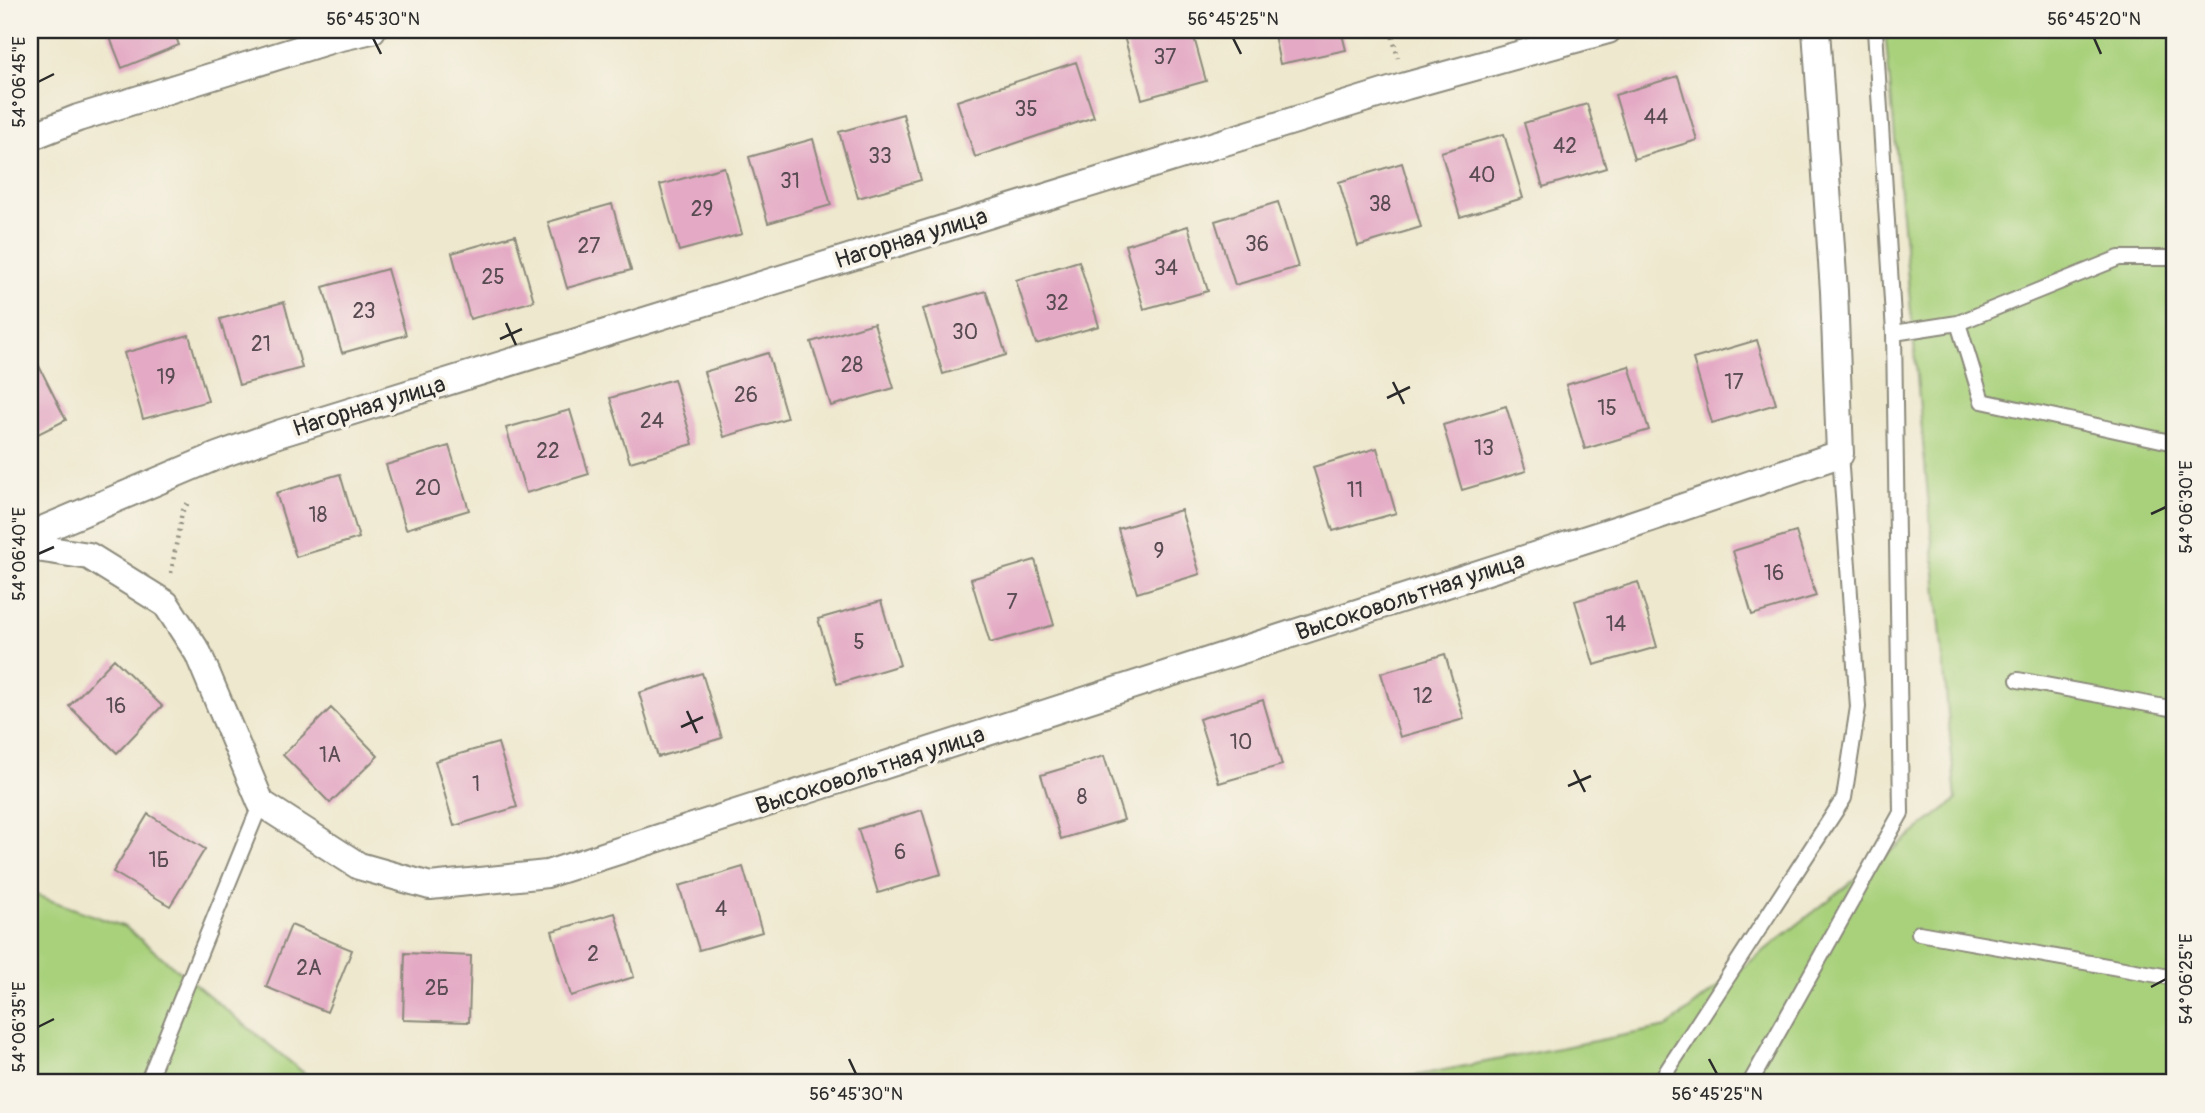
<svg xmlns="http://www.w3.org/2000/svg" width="2205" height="1113" font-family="Pangolin,sans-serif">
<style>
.green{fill:#a9d17c;stroke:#6a7e54;stroke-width:2}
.building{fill:#e4aac5}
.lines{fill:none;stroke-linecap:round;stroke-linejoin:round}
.lane-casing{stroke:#8c8a7c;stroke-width:18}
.street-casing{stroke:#8c8a7c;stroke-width:30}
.path{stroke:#8c8a7c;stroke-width:4.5;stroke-dasharray:2 5;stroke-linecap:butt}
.lane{stroke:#fff;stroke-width:14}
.street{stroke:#fff;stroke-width:26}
.ticks{fill:none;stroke:#2b2b2b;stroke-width:2.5}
.labels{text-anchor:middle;stroke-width:7;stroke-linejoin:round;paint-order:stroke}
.number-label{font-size:21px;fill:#594b52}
.street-label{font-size:24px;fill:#2b2b2b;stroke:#f7f3e8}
.neatline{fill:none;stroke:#2b2b2b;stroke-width:2.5}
.ticks-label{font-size:18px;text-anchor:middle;fill:#2b2b2b}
</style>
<rect width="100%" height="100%" fill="#f7f3e8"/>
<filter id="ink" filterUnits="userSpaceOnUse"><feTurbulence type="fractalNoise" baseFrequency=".0143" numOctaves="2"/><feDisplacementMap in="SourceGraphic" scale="14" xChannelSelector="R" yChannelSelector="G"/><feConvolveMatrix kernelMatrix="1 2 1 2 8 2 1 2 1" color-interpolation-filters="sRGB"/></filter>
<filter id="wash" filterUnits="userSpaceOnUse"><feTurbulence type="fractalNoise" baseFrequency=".00686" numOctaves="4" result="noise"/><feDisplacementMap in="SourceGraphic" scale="28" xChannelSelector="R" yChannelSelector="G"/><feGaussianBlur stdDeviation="1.57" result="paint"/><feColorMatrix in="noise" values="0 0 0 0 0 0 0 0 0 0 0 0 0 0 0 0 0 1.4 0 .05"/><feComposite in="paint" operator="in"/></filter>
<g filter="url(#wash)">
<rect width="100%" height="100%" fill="#eee8ce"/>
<path class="green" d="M1885,30H2175V1083H1377L1667,1027L1956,800Z
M30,893L125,927L316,1083H30Z"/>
<g id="blocks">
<path class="building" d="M107,30H173L179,45L122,68Z
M1135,30H1192L1206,81L1142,99L1123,33Z
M1273,30H1341L1346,50L1280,64Z
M1076,62L1094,117L975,157L957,101Z
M1678,76L1697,140L1634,159L1615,95Z
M1587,104L1606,168L1543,187L1524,123Z
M903,114L921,180L858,198L839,132Z
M1504,134L1523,198L1460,217L1441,152Z
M813,139L831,205L768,223L749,157Z
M1402,163L1421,227L1358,246L1339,182Z
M724,167L742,234L679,251L660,185Z
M1278,202L1298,267L1235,285L1215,221Z
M612,204L631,270L567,288L548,222Z
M1188,226L1208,291L1144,309L1125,245Z
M515,235L534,301L470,319L452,253Z
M1079,261L1099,326L1036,344L1016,280Z
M387,269L406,335L342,353L323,287Z
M986,291L1006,355L943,374L923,309Z
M284,302L302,368L239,385L220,319Z
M874,323L894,388L831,406L811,342Z
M189,335L208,401L143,419L124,353Z
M1757,340L1776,404L1712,423L1693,359Z
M768,353L787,418L724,437L704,372Z
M34,356L66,420L30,438V358Z
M1629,366L1649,430L1585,449L1566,385Z
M674,379L693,444L630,462L610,398Z
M1506,406L1526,471L1462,490L1443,425Z
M570,410L589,474L526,493L506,428Z
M449,446L469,510L406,529L386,465Z
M1377,448L1396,513L1333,531L1313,467Z
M340,474L359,538L296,557L276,493Z
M1181,510L1200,574L1137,593L1118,529Z
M1796,532L1816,596L1752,615L1733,551Z
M1035,560L1054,625L990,643L971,579Z
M1638,582L1657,647L1594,665L1575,601Z
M881,601L900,665L837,684L818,619Z
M1445,654L1464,719L1400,737L1381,673Z
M114,659L162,706L117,753L69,706Z
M702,673L722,738L658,757L639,693Z
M1263,700L1282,765L1219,783L1199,719Z
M331,708L378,756L330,803L283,755Z
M498,743L517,807L454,826L435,761Z
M1104,756L1124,820L1061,839L1041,775Z
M922,810L941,874L878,893L858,829Z
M148,814L205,849L170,906L113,872Z
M743,867L762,932L699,950L679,886Z
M615,913L634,977L571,996L552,931Z
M291,925L352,950L327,1012L266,987Z
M405,953L471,956L469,1022L403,1020Z"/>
</g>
</g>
<g filter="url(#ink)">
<use href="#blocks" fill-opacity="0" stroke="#8c8a7c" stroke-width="2"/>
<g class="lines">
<g class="lane-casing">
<path id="lane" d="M1958,323L1982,401L2175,443
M1894,333L1958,323L2119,258H2175
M2018,680L2175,709
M1919,933L2175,978
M147,1083L261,803
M1659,1083L1844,798L1858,707L1840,454
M1750,1083L1901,813L1894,333L1875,30"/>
</g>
<g class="street-casing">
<path id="street" d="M30,137L78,118L333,39L372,30
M30,535L217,456L278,434L1406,86L1608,30
M30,547L89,556L166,604L198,653L261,803L359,866L430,886L547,874L1630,525L1840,454L1834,291L1816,30"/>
</g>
<path class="path" d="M1391,30L1398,58
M171,573L182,512L189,501"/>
<use href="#lane" class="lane"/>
<use href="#street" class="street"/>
</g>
</g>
<path class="ticks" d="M373,38L381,54M1233,38L1241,54M2094,38L2101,54M38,82L54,74M506,323L516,345M500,339L522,329M1393,382L1404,404M1387,398L1410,387M2151,514L2166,507M38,554L54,547M687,711L697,733M681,727L703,717M1574,770L1585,792M1568,786L1591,776M2151,987L2166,979M38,1027L54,1019M849,1059L856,1074M1709,1059L1717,1074"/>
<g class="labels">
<g class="number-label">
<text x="1165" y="64">37</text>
<text x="1026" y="116">35</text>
<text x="1656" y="124">44</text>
<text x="1565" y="153">42</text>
<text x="880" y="163">33</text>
<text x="1482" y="182">40</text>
<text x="790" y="188">31</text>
<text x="1380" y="211">38</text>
<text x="702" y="216">29</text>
<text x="1257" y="251">36</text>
<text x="589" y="253">27</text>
<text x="1166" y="275">34</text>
<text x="493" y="284">25</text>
<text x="1057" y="310">32</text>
<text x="364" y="318">23</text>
<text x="965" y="339">30</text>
<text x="261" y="351">21</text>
<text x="852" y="372">28</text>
<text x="166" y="384">19</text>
<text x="1734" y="389">17</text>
<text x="746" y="402">26</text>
<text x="1607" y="415">15</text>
<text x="652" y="428">24</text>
<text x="1484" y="455">13</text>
<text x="548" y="458">22</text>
<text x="428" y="495">20</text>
<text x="1355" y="497">11</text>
<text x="318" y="522">18</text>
<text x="1159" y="558">9</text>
<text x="1774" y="580">16</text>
<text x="1012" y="609">7</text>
<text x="1616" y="631">14</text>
<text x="859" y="649">5</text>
<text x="1423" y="703">12</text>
<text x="116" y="713">16</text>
<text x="1241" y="749">10</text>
<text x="330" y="762">1А</text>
<text x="476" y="791">1</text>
<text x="1082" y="804">8</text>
<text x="900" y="859">6</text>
<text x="159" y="867">1Б</text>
<text x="721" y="916">4</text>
<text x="593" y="961">2</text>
<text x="309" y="975">2А</text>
<text x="437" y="995">2Б</text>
</g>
<g class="street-label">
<text transform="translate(911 238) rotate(-17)" y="8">Нагорная улица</text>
<text transform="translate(369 406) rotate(-17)" y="8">Нагорная улица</text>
<text transform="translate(1410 596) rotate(-18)" y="8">Высоковольтная улица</text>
<text transform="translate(870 770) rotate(-18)" y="8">Высоковольтная улица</text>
</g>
</g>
<rect width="2205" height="1113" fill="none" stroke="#f7f3e8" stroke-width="77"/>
<rect x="38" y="38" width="2128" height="1036" class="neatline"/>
<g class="ticks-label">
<text x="373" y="25">56°45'30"N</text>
<text x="1233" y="25">56°45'25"N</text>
<text x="2094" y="25">56°45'20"N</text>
<text transform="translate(19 82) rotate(-90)" y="6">54°06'45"E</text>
<text transform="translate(2186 507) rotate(-90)" y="6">54°06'30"E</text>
<text transform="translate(19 554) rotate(-90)" y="6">54°06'40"E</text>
<text transform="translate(2186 979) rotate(-90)" y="6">54°06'25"E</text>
<text transform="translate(19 1027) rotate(-90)" y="6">54°06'35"E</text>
<text x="856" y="1100">56°45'30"N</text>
<text x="1717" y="1100">56°45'25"N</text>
</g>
</svg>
